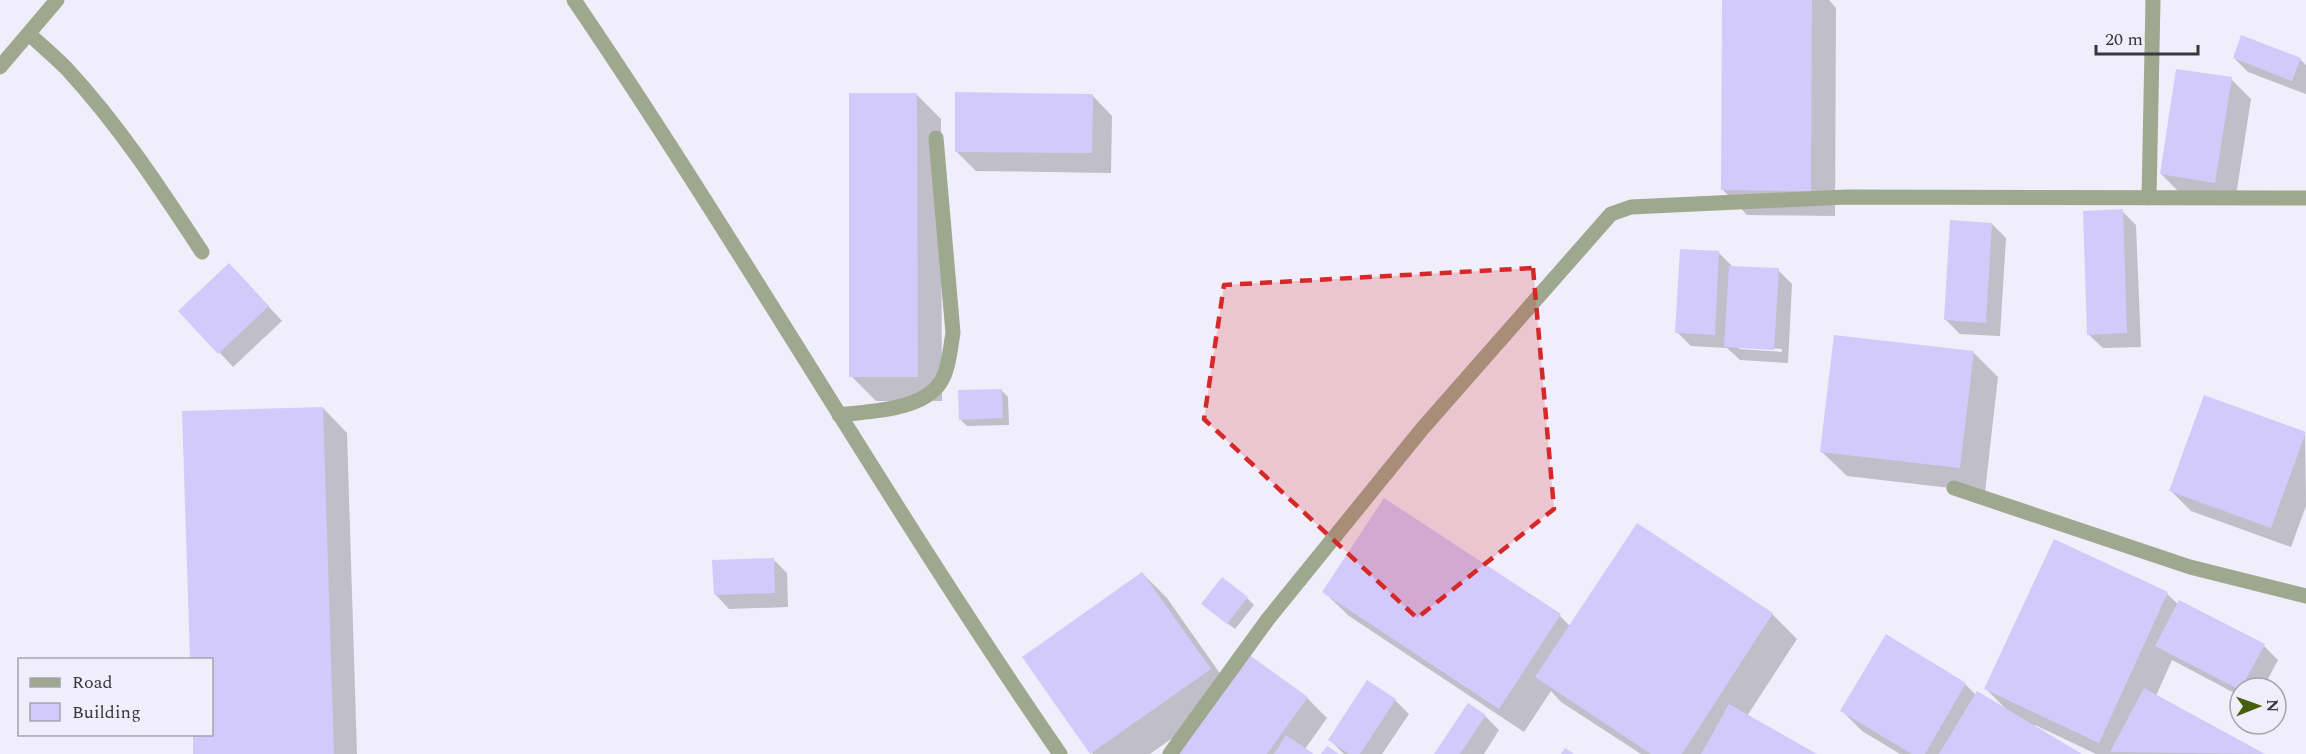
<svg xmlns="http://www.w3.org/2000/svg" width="2306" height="754" font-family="Spectral,serif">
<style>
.shadow{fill:#0003;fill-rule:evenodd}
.building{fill:#d3cafc}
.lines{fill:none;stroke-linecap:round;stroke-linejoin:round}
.minor{stroke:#9da88e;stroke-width:15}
.marked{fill:#d62828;fill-opacity:0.2;stroke:#d62828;stroke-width:4.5;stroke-dasharray:12 8;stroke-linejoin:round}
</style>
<rect width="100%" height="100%" fill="#f0eefa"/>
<path class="shadow" d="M1724,0H1829L1836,8L1835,216L1747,215L1723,190Z
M2234,58L2300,59L2306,65V94L2248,72Z
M2231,79L2251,99L2235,202L2181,194L2161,174Z
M917,95L941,119L942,401H876L851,376Z
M1092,95L1112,116L1111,173L976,171L956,151Z
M2122,211L2136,225L2141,347L2103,348L2088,334Z
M1992,224L2006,238L2000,336L1960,334L1946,320Z
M1719,253L1733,267L1778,270L1792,284L1788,363L1740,360L1727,348L1691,346L1677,332ZM1739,346L1782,349V352L1739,349Z
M243,279L282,321L233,367L181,311Z
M1973,352L1998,377L1985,492L1847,476L1822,452Z
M1001,390L1008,397L1009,425L967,426L960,419Z
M323,408L347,433L357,754H195L212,734V660Z
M2305,433L2306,506L2291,547L2191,511L2171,491Z
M1385,500L1560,616L1570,626L1637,525L1772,614L1797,639L1747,716L1814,754H1641L1561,702L1551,691L1524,732L1349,616L1324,592Z
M773,559L787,573L788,607L729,609L715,594Z
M1142,573L1167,598L1226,682L1307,698L1327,718L1305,749L1311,754H1175L1198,720L1150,754H1093L1025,657Z
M2167,594L2178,604L2264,646L2278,660L2263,688H2240V696L2172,660L2156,696L2262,754H2096L2035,725L2034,727L2079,754H1900L1862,731L1842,711L1965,684L1976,695L2006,709L1986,689Z
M1247,598L1254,605L1235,629L1210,610Z
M1395,700L1409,714L1382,754H1344L1330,740Z
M1468,705L1485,716L1499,730L1484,754H1436Z"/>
<path class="building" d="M1722,0H1812L1811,191L1721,190Z
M2241,35L2301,58L2292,81L2233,58Z
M2176,69L2232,77L2215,183L2160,174Z
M955,92L1093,94L1092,153L955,152Z
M849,93H917L918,377H849Z
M2123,209L2127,333L2087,335L2083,211Z
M1950,220L1992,223L1986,323L1944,320Z
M1680,249L1719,251L1715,335L1675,333Z
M229,263L269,306L218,354L178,311Z
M1729,266L1779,268L1774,350L1724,347Z
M1834,335L1974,351L1960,468L1820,452Z
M1002,389L1003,418L959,420L958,390Z
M2204,395L2306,432L2271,528L2169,491Z
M323,407L334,754H193V734H212V660H190L182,411Z
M1384,498L1561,614L1499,709L1322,592Z
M1637,523L1773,613L1682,754H1651L1535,677Z
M2054,539L2168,592L2099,743L1984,689Z
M774,558L775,593L714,595L712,560Z
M1142,572L1211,669L1090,754L1022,657Z
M1222,577L1248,597L1227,624L1201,604Z
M2179,600L2265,644L2240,690L2155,646Z
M1886,634L1966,683L1925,754H1912L1840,711Z
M1245,652L1308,697L1267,754H1173Z
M1367,680L1396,699L1360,754H1349L1328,740Z
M2144,688L2265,754L2110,752Z
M1977,691L2082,754H1939Z
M1468,703L1486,715L1460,754H1434Z
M1729,704L1817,754H1701Z
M1286,735L1314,754H1274Z
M1327,746L1339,754H1321Z
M1565,748L1574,754H1561Z"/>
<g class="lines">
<path class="minor" d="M574,0C742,247 890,508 1060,754
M29,34C41,45 54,56 66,68C118,124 160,188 202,252
M0,67L57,0
M2149,198L2153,0
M839,415C869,411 921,411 940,383C949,370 950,349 953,333L936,138
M1954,488L2190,567L2306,596
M1170,754L1268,619L1422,429L1611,214L1631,207L1846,197L2306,198"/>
</g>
<path class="marked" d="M1533,268L1554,509L1417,618L1204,419L1224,285Z"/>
<rect x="18" y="658" width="195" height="78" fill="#f0eefa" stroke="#a6a5ae" stroke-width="1.5"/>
<rect x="30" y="678" width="30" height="9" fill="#9da88e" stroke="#a6a5ae" stroke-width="1.5"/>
<text x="72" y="688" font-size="18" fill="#38373c">Road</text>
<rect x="30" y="703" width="30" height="18" fill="#d3cafc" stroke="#a6a5ae" stroke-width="1.5"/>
<text x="72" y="718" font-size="18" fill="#38373c">Building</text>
<g transform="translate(2258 706) rotate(89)"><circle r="28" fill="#f0eefa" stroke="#a6a5ae" stroke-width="1.5"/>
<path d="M0-4.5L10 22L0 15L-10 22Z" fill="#465f0d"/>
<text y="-9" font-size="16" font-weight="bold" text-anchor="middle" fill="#38373c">N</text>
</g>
<path d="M2096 45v9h102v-9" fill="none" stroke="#38373c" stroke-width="3"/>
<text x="2105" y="45" font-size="18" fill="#38373c" stroke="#f0eefa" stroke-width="4.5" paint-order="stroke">20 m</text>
</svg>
